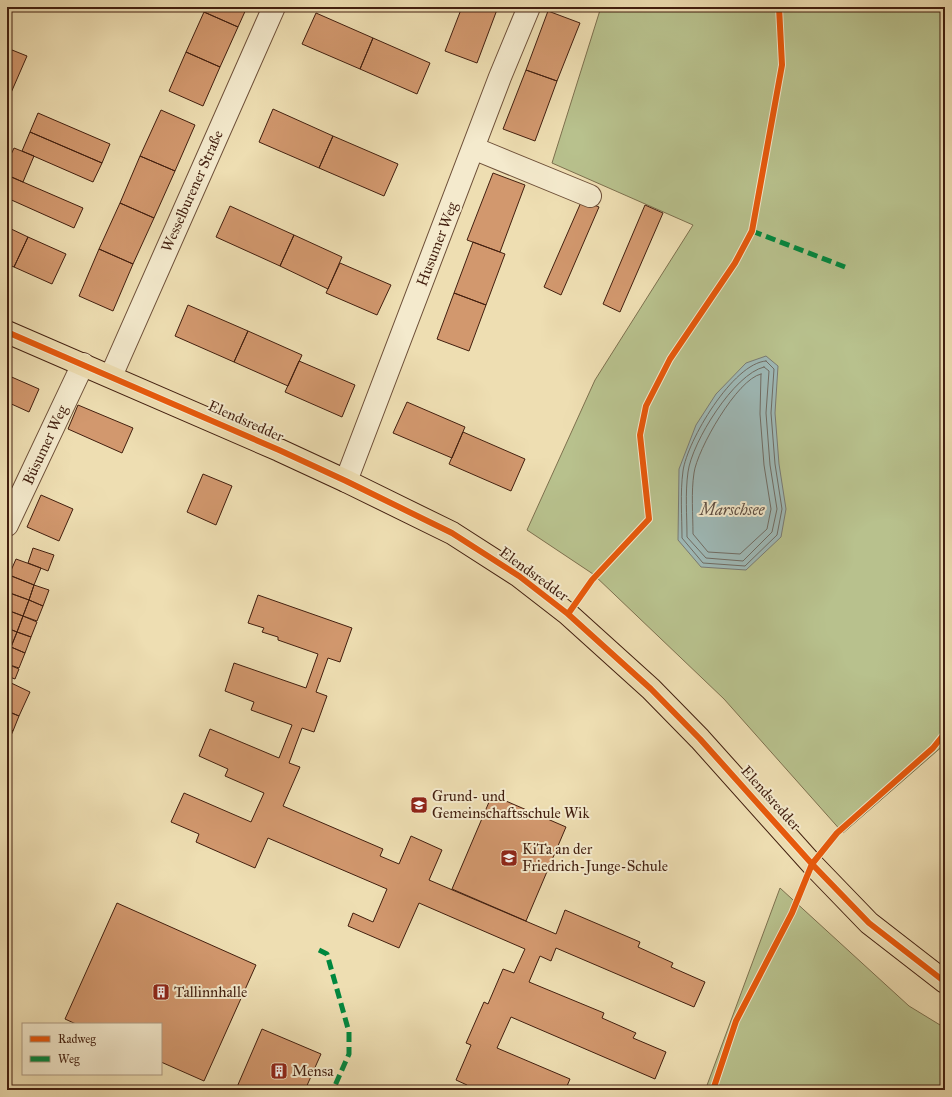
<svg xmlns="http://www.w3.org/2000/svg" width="952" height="1097" font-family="'IM FELL Great Primer',serif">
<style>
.green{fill:#b8c18d;stroke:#7d704e}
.water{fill:#9eb9b7;stroke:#797b74}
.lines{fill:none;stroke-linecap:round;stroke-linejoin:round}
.shore{stroke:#706c63;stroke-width:1}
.building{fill:#d2986e;stroke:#421f0f}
.minor-casing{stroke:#6d4f38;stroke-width:24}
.major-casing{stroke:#421f0f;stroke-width:24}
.minor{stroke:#f4eacd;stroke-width:22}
.major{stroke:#eedeb2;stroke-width:22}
.quiet{stroke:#00873e;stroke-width:5;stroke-dasharray:10 5;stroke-linecap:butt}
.cycleway-casing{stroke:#f4eacd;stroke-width:8}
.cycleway{stroke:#e8590c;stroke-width:6}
.labels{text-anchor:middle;stroke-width:4;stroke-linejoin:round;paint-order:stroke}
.street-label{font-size:15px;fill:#421f0f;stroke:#f4eacd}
.poi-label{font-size:15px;fill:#421f0f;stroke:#f4eacd;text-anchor:start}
.water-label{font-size:16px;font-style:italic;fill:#5e4d41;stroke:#f4eacd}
</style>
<rect width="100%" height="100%" fill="#eedeb2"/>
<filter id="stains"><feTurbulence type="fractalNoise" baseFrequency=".005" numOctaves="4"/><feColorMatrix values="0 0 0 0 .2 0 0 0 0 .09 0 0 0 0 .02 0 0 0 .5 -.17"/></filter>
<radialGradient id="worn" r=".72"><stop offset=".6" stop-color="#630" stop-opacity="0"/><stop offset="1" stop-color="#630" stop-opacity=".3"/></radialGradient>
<path class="green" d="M601,7H945V744L843,833L724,699L593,574L527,530L595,380L693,225L552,163Z
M780,888L909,1006L945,1028V1090H715L706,1088Z"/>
<path class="water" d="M766,356L778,366L775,413L779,464L786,509L781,537L746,570L701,567L678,540L679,469L696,425L716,394L746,363Z"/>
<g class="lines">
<path class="shore" d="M766,361L774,369L771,413L775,464L782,509L777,535L745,566L703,563L682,538C682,517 680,493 683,471C687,441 733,363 766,361Z
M764,367L769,371L766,413L770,465L777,509L772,532L743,561L706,558L687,537C687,516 685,493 688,472C692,442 734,374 764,367Z
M761,374L760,414L764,465L771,509L767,529L740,554L708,552L693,534C693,515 691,492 694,473C697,450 737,379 761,374Z"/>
</g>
<path class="building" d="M206,7H247L238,27L204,12Z
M462,7H498L477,63L445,51Z
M548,11L580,23L557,81L526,70Z
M204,12L238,27L220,67L186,52Z
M316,13L373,38L360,69L302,44Z
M373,38L430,63L417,94L360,69Z
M7,48L27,56L7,102Z
M186,52L220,67L203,106L169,91Z
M526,70L557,81L535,141L503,129Z
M273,109L333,136L319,168L259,142Z
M161,110L195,125L175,171L140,156Z
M38,113L110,144L102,163L30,132Z
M30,132L102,163L93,182L22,151Z
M333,136L398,164L384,196L319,168Z
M14,148L34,156L23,182L7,175V163Z
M140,156L175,171L154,218L120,203Z
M493,173L525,185L500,252L467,240Z
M9,176L83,208L74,228L7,198V180Z
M582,200L599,207L561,295L544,287Z
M120,203L154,218L133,264L99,249Z
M645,205L663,213L620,312L603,304Z
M230,206L294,235L280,266L216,237Z
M7,227L28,237L14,267L7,264Z
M294,235L342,257L328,289L280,266Z
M28,237L66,254L52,284L14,267Z
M473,242L505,254L486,305L454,293Z
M99,249L133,264L113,311L79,296Z
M340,263L391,285L377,315L326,293Z
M454,293L486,305L469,351L437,339Z
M188,305L248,331L234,362L175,336Z
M248,331L302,355L288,386L234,362Z
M299,361L355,385L342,417L285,392Z
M7,375L39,389L29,412L7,402Z
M407,402L465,427L452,458L393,433Z
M78,405L133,428L122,453L68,429Z
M463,432L525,459L511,491L449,464Z
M203,474L232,486L216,525L187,512Z
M41,495L73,509L59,541L27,527Z
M33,548L54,555L48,571L28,563Z
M16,559L41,568L34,585L9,575Z
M9,575L34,585L29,600L7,592V582Z
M34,585L49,590L43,606L29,600Z
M7,592L29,600L23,616L7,610Z
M258,595L352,628L340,662L328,658L316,692L327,696L314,732L302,728L289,763L300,767L283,806L383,849L380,856L399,864L411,836L442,850L429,880L556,934L565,910L640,942L638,947L673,963L671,967L705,982L694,1007L556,948L551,961L540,956L529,982L604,1013L602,1018L636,1033L633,1038L666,1052L655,1079L511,1017L497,1048L570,1079L567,1086L577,1090H491L481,1086L479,1090H465L467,1085L456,1080L471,1045L466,1043L484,1002L488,1004L503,969L514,973L525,949L419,903L399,948L348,926L353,913L373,922L387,889L268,838L255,868L196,842L199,834L171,822L184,793L251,822L264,793L225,776L228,769L199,756L210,729L279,758L292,725L251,710L254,702L225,691L234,663L306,688L318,654L278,640V637L262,632L264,628L248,623Z
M29,600L43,606L37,621L23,616Z
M7,610L23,616L17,632L7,628Z
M23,616L37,622L31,637L17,632Z
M7,628L17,632L11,647L7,646Z
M17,632L31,637L25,653L11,647Z
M11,647L25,653L19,668L7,664Z
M7,664L19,669L15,679L7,676Z
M7,681L30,692L19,716L7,711Z
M7,711L19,716L13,731L7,729Z
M7,729L13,731L7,744Z
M492,795L566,827L526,921L452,889Z
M117,903L256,965L204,1081L161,1062V1024H76L65,1019Z
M262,1029L321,1054L305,1090H243L237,1087Z"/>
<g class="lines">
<g class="minor-casing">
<path id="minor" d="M473,148L590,196
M111,376L274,7
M346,481L500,77L529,7
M7,525L83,364"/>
</g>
<g class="major-casing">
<path id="major" d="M7,332L279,450L346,481L452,533L519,576L568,614L651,689L700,739L812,864L869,923L945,982"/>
</g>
<use href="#minor" class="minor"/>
<use href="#major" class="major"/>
<path class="quiet" d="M752,231L845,267
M319,950L327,954L349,1032V1054L333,1090"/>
<g class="cycleway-casing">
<path id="cycleway" d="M7,332L279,450L346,481L452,533L519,576L568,614L651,689L700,739L812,864L869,923L945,982
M568,614L592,580L649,519L640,435L646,406L670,359L735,263L752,231L782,65L779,7
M713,1090L736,1021L792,913L812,864L837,833L933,748L945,733"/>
</g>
<use href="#cycleway" class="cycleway"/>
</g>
<defs>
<g id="school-square" transform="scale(0.9)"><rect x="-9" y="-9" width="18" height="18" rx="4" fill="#8f2418" stroke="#f4eacd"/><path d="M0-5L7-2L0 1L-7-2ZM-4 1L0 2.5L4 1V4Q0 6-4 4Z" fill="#fff"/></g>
<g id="building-square" transform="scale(0.9)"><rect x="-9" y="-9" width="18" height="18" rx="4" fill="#8f2418" stroke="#f4eacd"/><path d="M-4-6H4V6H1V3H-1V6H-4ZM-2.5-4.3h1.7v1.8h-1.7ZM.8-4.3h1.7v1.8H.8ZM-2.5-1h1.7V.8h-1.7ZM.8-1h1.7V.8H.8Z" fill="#fff"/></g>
</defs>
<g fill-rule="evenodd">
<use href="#school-square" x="419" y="805"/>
<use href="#school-square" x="509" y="858"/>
<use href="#building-square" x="161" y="992"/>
<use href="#building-square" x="279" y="1071"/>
</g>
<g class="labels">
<g class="street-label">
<text transform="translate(192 191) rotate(-66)" y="5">Wesselburener Straße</text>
<text transform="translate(437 244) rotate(-69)" y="5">Husumer Weg</text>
<text transform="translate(246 421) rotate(24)" y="5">Elendsredder</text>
<text transform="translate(45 445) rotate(-65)" y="5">Büsumer Weg</text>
<text transform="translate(534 574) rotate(36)" y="5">Elendsredder</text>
<text transform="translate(771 798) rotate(48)" y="5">Elendsredder</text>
</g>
<g class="poi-label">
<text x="432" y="801">Grund- und<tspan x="432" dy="17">Gemeinschaftsschule Wik</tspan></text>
<text x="522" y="854">KiTa an der<tspan x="522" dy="17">Friedrich-Junge-Schule</tspan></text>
<text x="174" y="997">Tallinnhalle</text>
<text x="292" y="1076">Mensa</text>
</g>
<g class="water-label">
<text x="732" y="515">Marschsee</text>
</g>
</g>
<rect width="952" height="1097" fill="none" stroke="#eedeb2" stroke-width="24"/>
<rect x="8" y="8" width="936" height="1081" fill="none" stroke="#421f0f" stroke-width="2"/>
<rect x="12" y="12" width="928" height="1073" fill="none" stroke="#421f0f"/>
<rect x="22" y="1023" width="140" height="52" fill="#f4eacd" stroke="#ad9981"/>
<rect x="30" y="1036" width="20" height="6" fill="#e8590c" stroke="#ad9981"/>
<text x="58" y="1043" font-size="12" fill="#421f0f">Radweg</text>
<rect x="30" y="1056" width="20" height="6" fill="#00873e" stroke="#ad9981"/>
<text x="58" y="1063" font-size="12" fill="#421f0f">Weg</text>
<rect width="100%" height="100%" filter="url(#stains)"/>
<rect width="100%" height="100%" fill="url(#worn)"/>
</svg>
